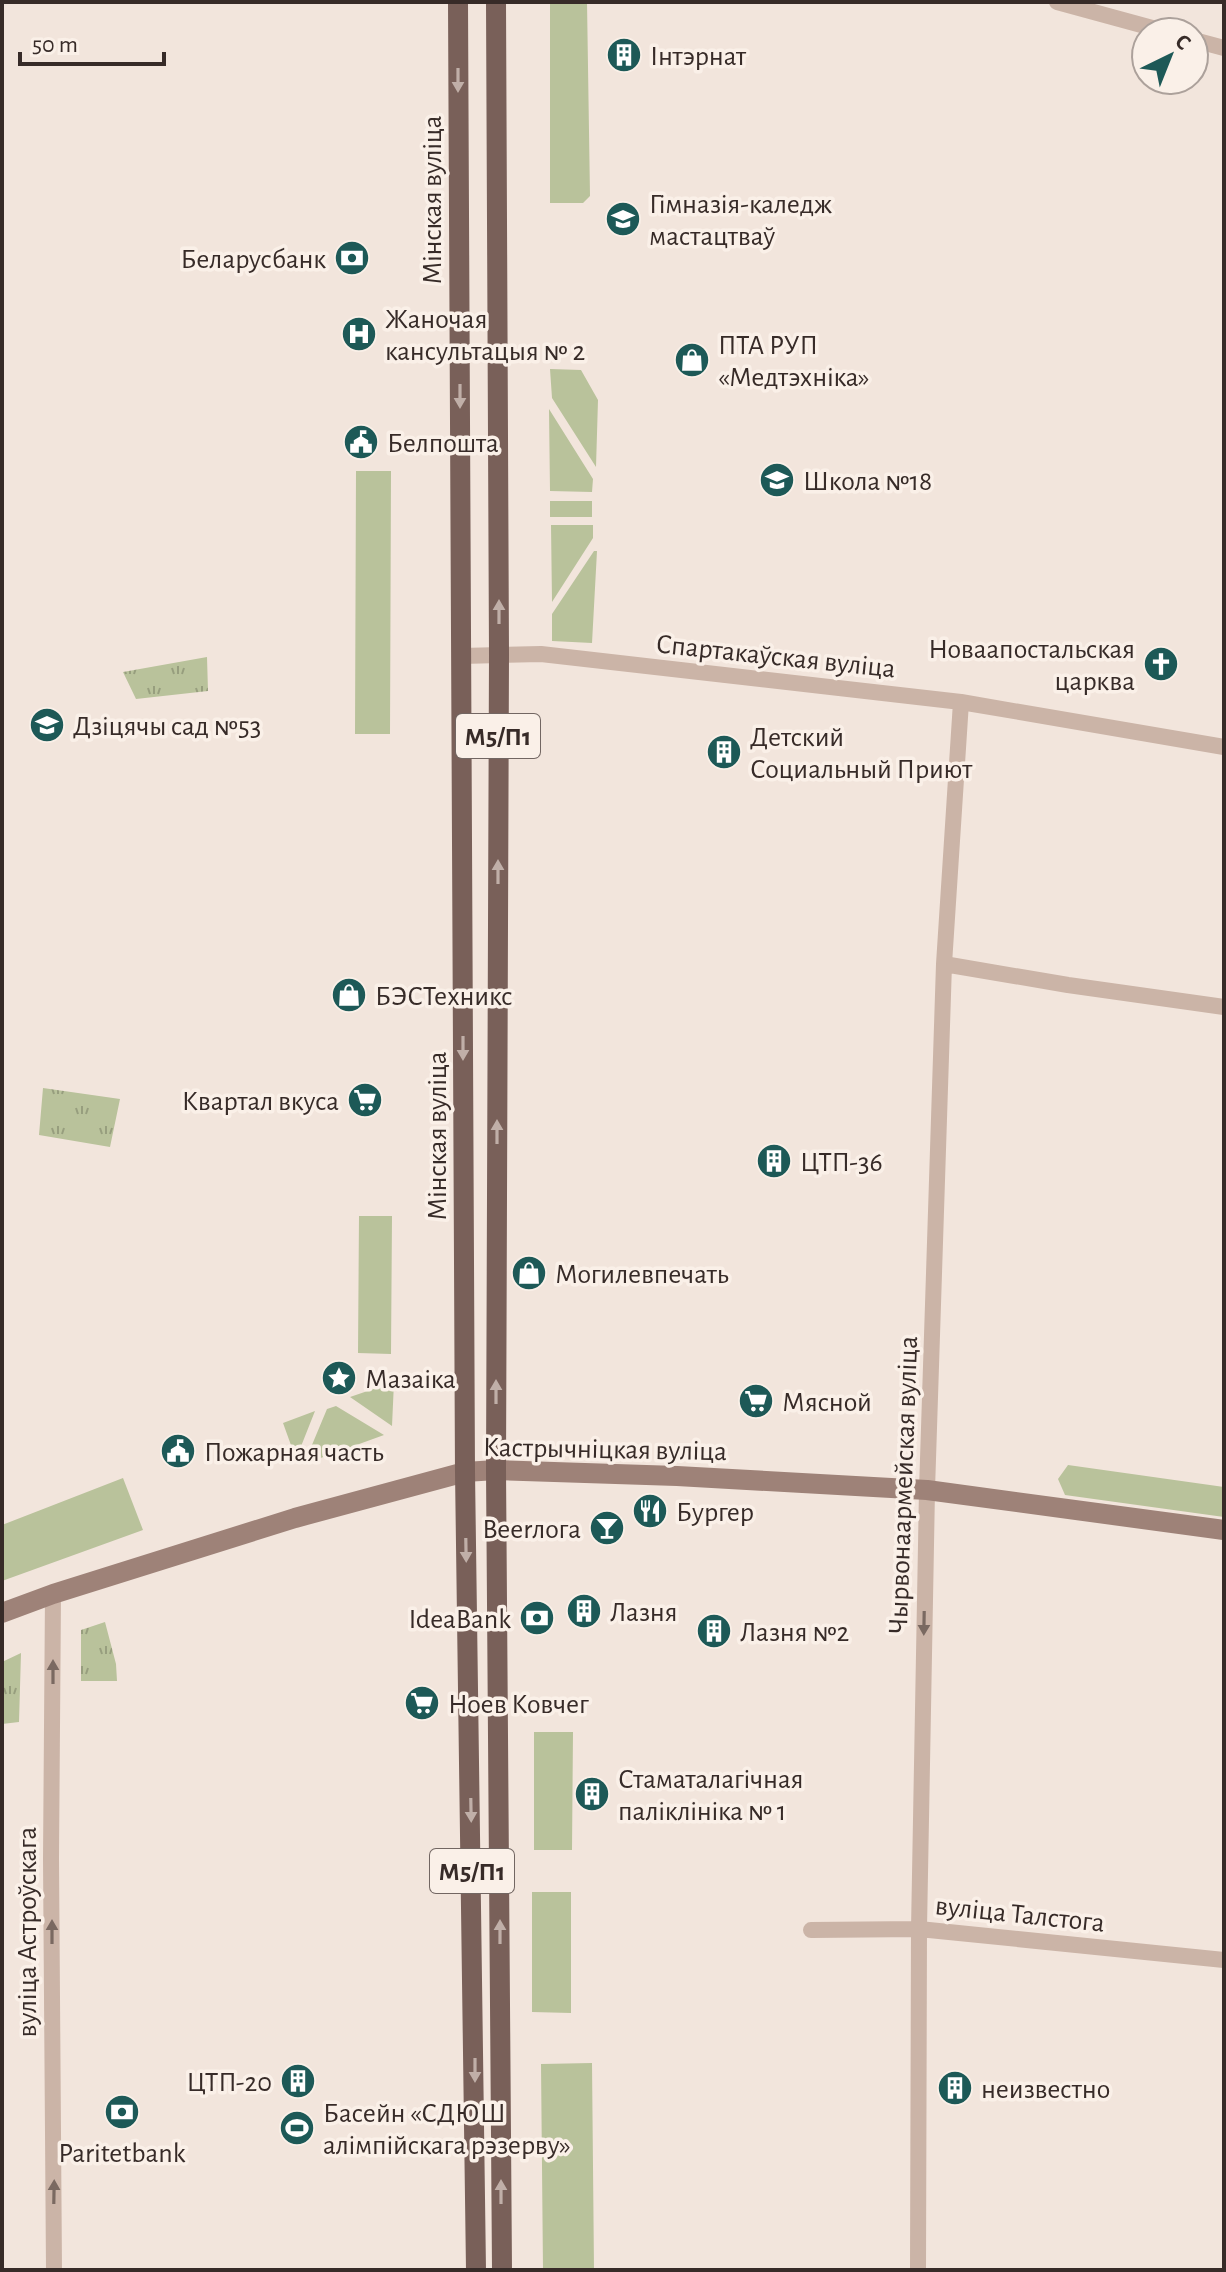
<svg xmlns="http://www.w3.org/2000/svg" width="1226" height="2272" font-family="'Alegreya Sans',sans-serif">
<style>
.grass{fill:#b9c29b}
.park{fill:url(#park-tufts)}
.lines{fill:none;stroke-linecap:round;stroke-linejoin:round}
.minor{stroke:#cbb4a7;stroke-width:16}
.secondary{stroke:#9e8278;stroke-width:20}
.primary{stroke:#796059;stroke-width:20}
.oneway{fill:#c0afa8}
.oneway2{fill:#7a6961}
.labels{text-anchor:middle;stroke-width:7;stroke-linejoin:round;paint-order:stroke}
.shield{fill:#faf0e8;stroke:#726662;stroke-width:2}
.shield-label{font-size:26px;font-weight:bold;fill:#372b28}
.poi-label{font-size:28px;fill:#372b28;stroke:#faf0e8;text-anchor:start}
.street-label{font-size:28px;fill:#372b28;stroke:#faf0e8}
</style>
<defs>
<pattern id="park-tufts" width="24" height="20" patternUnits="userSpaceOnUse" patternTransform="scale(2)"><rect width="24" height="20" fill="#b9c29b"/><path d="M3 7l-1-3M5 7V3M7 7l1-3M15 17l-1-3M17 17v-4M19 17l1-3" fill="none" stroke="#979e7e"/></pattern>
</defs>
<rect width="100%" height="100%" fill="#f2e5dc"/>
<path class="grass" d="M550,2H587L590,196L583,203H550Z
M550,369L581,370L598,400L596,467L552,398Z
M549,409L593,479L592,492L550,491Z
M356,471H391L390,734H355Z
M550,501H592V517H550Z
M551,525H593V538L552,602Z
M594,551H597L592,643L552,641V614Z
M359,1216H392L391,1354L358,1353Z
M394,1382L392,1426L350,1397Z
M336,1406L384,1435L304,1464L327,1409Z
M315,1411L296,1459L283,1423Z
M1068,1465L1224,1487V1517L1065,1495L1058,1479Z
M123,1478L143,1530L2,1581V1525Z
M534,1732H573L572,1850H534Z
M532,1892H571V2013L532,2012Z
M592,2063L594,2270H543L541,2064Z"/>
<path class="park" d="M207,657L208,691L136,699L123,672Z
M43,1088L120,1099L110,1147L39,1135Z
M105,1622L116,1664L117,1681H81V1630Z
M21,1653L19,1722L2,1724V1662Z"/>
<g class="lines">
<path class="minor" d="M1057,2L1167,32
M1194,40L1224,48
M462,656L541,654L961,702L1224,747
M944,964L1068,985L1224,1007
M53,1594L51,1859L54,2270
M811,1930L919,1929L1224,1960
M918,2270L919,1929L927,1490L944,964L961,702"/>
<path class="secondary" d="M2,1613L53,1594L295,1518L465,1472L496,1470L677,1476L927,1490L1224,1530"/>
<path class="primary" d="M458,2L465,1472L476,2270
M496,2L499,655L496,1470L502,2270"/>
</g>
<defs><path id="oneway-solid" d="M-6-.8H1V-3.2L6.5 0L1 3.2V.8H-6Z" transform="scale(2)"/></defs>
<g class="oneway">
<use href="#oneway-solid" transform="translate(458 80) rotate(90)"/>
<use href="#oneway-solid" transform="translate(460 396) rotate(90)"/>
<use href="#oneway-solid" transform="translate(499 612) rotate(-90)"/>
<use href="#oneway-solid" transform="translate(498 872) rotate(-90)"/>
<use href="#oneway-solid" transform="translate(463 1048) rotate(90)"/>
<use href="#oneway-solid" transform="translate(497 1132) rotate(-90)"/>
<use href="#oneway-solid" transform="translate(496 1392) rotate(-90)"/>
<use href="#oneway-solid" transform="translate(466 1550) rotate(89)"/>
<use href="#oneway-solid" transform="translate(471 1810) rotate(89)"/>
<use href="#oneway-solid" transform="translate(500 1932) rotate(-90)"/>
<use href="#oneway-solid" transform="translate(475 2070) rotate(90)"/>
<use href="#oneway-solid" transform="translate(501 2192) rotate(-90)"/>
</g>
<g class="oneway2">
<use href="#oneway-solid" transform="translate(924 1623) rotate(91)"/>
<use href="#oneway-solid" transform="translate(53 1672) rotate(-90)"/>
<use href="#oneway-solid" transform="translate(52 1932) rotate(-90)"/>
<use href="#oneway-solid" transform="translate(54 2192) rotate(-89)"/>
</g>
<defs>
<g id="building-disc" transform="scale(1.8)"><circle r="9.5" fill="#1d5957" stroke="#faf0e8"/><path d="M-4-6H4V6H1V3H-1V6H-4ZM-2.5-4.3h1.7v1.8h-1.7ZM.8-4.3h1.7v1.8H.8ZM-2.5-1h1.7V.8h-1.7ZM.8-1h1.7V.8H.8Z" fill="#fff"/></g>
<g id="school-disc" transform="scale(1.8)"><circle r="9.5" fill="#1d5957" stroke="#faf0e8"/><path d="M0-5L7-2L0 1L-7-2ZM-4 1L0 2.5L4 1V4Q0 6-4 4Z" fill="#fff"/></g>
<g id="bank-disc" transform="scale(1.8)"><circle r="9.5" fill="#1d5957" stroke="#faf0e8"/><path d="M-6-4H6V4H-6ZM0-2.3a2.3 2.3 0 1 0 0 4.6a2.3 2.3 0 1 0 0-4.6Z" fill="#fff"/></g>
<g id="hospital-disc" transform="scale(1.8)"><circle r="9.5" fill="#1d5957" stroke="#faf0e8"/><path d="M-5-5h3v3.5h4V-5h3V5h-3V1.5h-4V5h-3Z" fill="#fff"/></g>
<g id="shop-disc" transform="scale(1.8)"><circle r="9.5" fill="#1d5957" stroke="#faf0e8"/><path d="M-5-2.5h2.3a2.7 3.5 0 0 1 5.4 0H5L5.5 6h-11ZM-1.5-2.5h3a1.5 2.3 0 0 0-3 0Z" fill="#fff"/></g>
<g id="civic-disc" transform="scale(1.8)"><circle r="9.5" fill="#1d5957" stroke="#faf0e8"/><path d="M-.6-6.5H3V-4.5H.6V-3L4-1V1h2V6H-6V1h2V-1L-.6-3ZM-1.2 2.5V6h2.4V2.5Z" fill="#fff"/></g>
<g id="church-disc" transform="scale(1.8)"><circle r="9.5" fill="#1d5957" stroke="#faf0e8"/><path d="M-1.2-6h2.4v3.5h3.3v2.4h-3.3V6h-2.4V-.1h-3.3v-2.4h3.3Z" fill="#fff"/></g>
<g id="supermarket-disc" transform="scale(1.8)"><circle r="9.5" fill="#1d5957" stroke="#faf0e8"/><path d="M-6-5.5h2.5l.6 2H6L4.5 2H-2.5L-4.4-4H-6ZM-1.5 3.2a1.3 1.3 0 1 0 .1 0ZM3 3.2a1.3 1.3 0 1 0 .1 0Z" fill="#fff"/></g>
<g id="sight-disc" transform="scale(1.8)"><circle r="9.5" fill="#1d5957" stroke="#faf0e8"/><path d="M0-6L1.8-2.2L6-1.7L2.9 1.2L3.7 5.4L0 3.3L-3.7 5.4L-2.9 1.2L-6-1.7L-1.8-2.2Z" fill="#fff"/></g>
<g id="restaurant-disc" transform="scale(1.8)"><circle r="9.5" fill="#1d5957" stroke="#faf0e8"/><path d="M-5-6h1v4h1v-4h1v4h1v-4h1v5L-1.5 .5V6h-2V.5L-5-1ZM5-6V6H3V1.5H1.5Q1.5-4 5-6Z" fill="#fff"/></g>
<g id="bar-disc" transform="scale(1.8)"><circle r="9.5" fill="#1d5957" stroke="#faf0e8"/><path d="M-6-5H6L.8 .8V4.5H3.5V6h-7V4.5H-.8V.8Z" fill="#fff"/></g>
<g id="stadium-disc" transform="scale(1.8)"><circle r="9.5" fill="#1d5957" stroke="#faf0e8"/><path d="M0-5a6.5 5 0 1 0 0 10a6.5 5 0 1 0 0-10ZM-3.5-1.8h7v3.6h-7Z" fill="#fff"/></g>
</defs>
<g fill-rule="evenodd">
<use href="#building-disc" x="624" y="55"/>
<use href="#school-disc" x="623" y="219"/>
<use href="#bank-disc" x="352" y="258"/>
<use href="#hospital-disc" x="359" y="334"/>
<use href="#shop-disc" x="692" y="360"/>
<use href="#civic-disc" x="361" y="442"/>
<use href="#school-disc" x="777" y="480"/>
<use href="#church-disc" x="1161" y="664"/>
<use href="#school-disc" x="47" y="725"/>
<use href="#building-disc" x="724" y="752"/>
<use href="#shop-disc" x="349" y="995"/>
<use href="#supermarket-disc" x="365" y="1100"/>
<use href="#building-disc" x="774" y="1161"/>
<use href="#shop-disc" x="529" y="1273"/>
<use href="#sight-disc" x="339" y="1378"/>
<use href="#supermarket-disc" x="756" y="1401"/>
<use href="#civic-disc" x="178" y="1451"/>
<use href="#restaurant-disc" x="650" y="1511"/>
<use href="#bar-disc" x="607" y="1528"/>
<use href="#building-disc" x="584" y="1611"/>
<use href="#bank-disc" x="537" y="1618"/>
<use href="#building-disc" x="714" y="1631"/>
<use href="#supermarket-disc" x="422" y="1703"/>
<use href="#building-disc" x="592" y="1794"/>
<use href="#building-disc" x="298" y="2081"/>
<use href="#building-disc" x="955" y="2088"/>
<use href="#bank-disc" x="122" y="2112"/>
<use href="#stadium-disc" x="297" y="2128"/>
</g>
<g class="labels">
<g class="shield">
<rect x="456" y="714" width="84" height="44" rx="6"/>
<rect x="430" y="1849" width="84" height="44" rx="6"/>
</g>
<g class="shield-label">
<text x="498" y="745">М5/П1</text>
<text x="472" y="1880">М5/П1</text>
</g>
<g class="poi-label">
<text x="650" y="65">Інтэрнат</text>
<text x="649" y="213">Гімназія-каледж<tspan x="649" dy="32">мастацтваў</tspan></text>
<text x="326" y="268" text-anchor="end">Беларусбанк</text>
<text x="385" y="328">Жаночая<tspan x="385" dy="32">кансультацыя № 2</tspan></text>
<text x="718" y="354">ПТА РУП<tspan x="718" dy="32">«Медтэхніка»</tspan></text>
<text x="387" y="452">Белпошта</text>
<text x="803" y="490">Школа №18</text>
<text x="1135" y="658" text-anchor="end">Новаапостальская<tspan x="1135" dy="32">царква</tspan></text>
<text x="73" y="735">Дзіцячы сад №53</text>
<text x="750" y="746">Детский<tspan x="750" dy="32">Социальный Приют</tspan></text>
<text x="375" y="1005">БЭСТехникс</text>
<text x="339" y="1110" text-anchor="end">Квартал вкуса</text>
<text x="800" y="1171">ЦТП-36</text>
<text x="555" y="1283">Могилевпечать</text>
<text x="365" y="1388">Мазаіка</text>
<text x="782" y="1411">Мясной</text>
<text x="204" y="1461">Пожарная часть</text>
<text x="676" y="1521">Бургер</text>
<text x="581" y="1538" text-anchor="end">Beerлога</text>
<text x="610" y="1621">Лазня</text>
<text x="511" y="1628" text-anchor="end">IdeaBank</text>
<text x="740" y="1641">Лазня №2</text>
<text x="448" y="1713">Ноев Ковчег</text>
<text x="618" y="1788">Стаматалагічная<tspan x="618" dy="32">паліклініка № 1</tspan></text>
<text x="272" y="2091" text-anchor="end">ЦТП-20</text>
<text x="981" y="2098">неизвестно</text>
<text x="323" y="2122">Басейн «СДЮШ<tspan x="323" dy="32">алімпійскага рэзерву»</tspan></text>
<text x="122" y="2162" text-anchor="middle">Paritetbank</text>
</g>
<g class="street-label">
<text transform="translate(431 200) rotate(-90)" y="10">Мінская вуліца</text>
<text transform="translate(776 655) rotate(6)" y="10">Спартакаўская вуліца</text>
<text transform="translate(436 1136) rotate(-90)" y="10">Мінская вуліца</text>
<text transform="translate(605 1448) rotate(1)" y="10">Кастрычніцкая вуліца</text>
<text transform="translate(902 1485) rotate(-88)" y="10">Чырвонаармейская вуліца</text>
<text transform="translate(1020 1913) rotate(6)" y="10">вуліца Талстога</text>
<text transform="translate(26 1932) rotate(-90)" y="10">вуліца Астроўскага</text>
</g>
</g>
<rect width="1226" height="2272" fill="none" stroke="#372b28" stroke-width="8"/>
<g transform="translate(1170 56) rotate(43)"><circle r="38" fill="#faf0e8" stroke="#aca19b" stroke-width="2"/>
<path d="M0-6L14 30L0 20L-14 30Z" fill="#1d5957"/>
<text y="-12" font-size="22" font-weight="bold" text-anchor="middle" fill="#372b28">С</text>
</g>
<path d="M20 52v12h144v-12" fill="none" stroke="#372b28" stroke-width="4"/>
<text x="32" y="52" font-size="24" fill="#372b28" stroke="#faf0e8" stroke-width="6" paint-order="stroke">50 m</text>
</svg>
